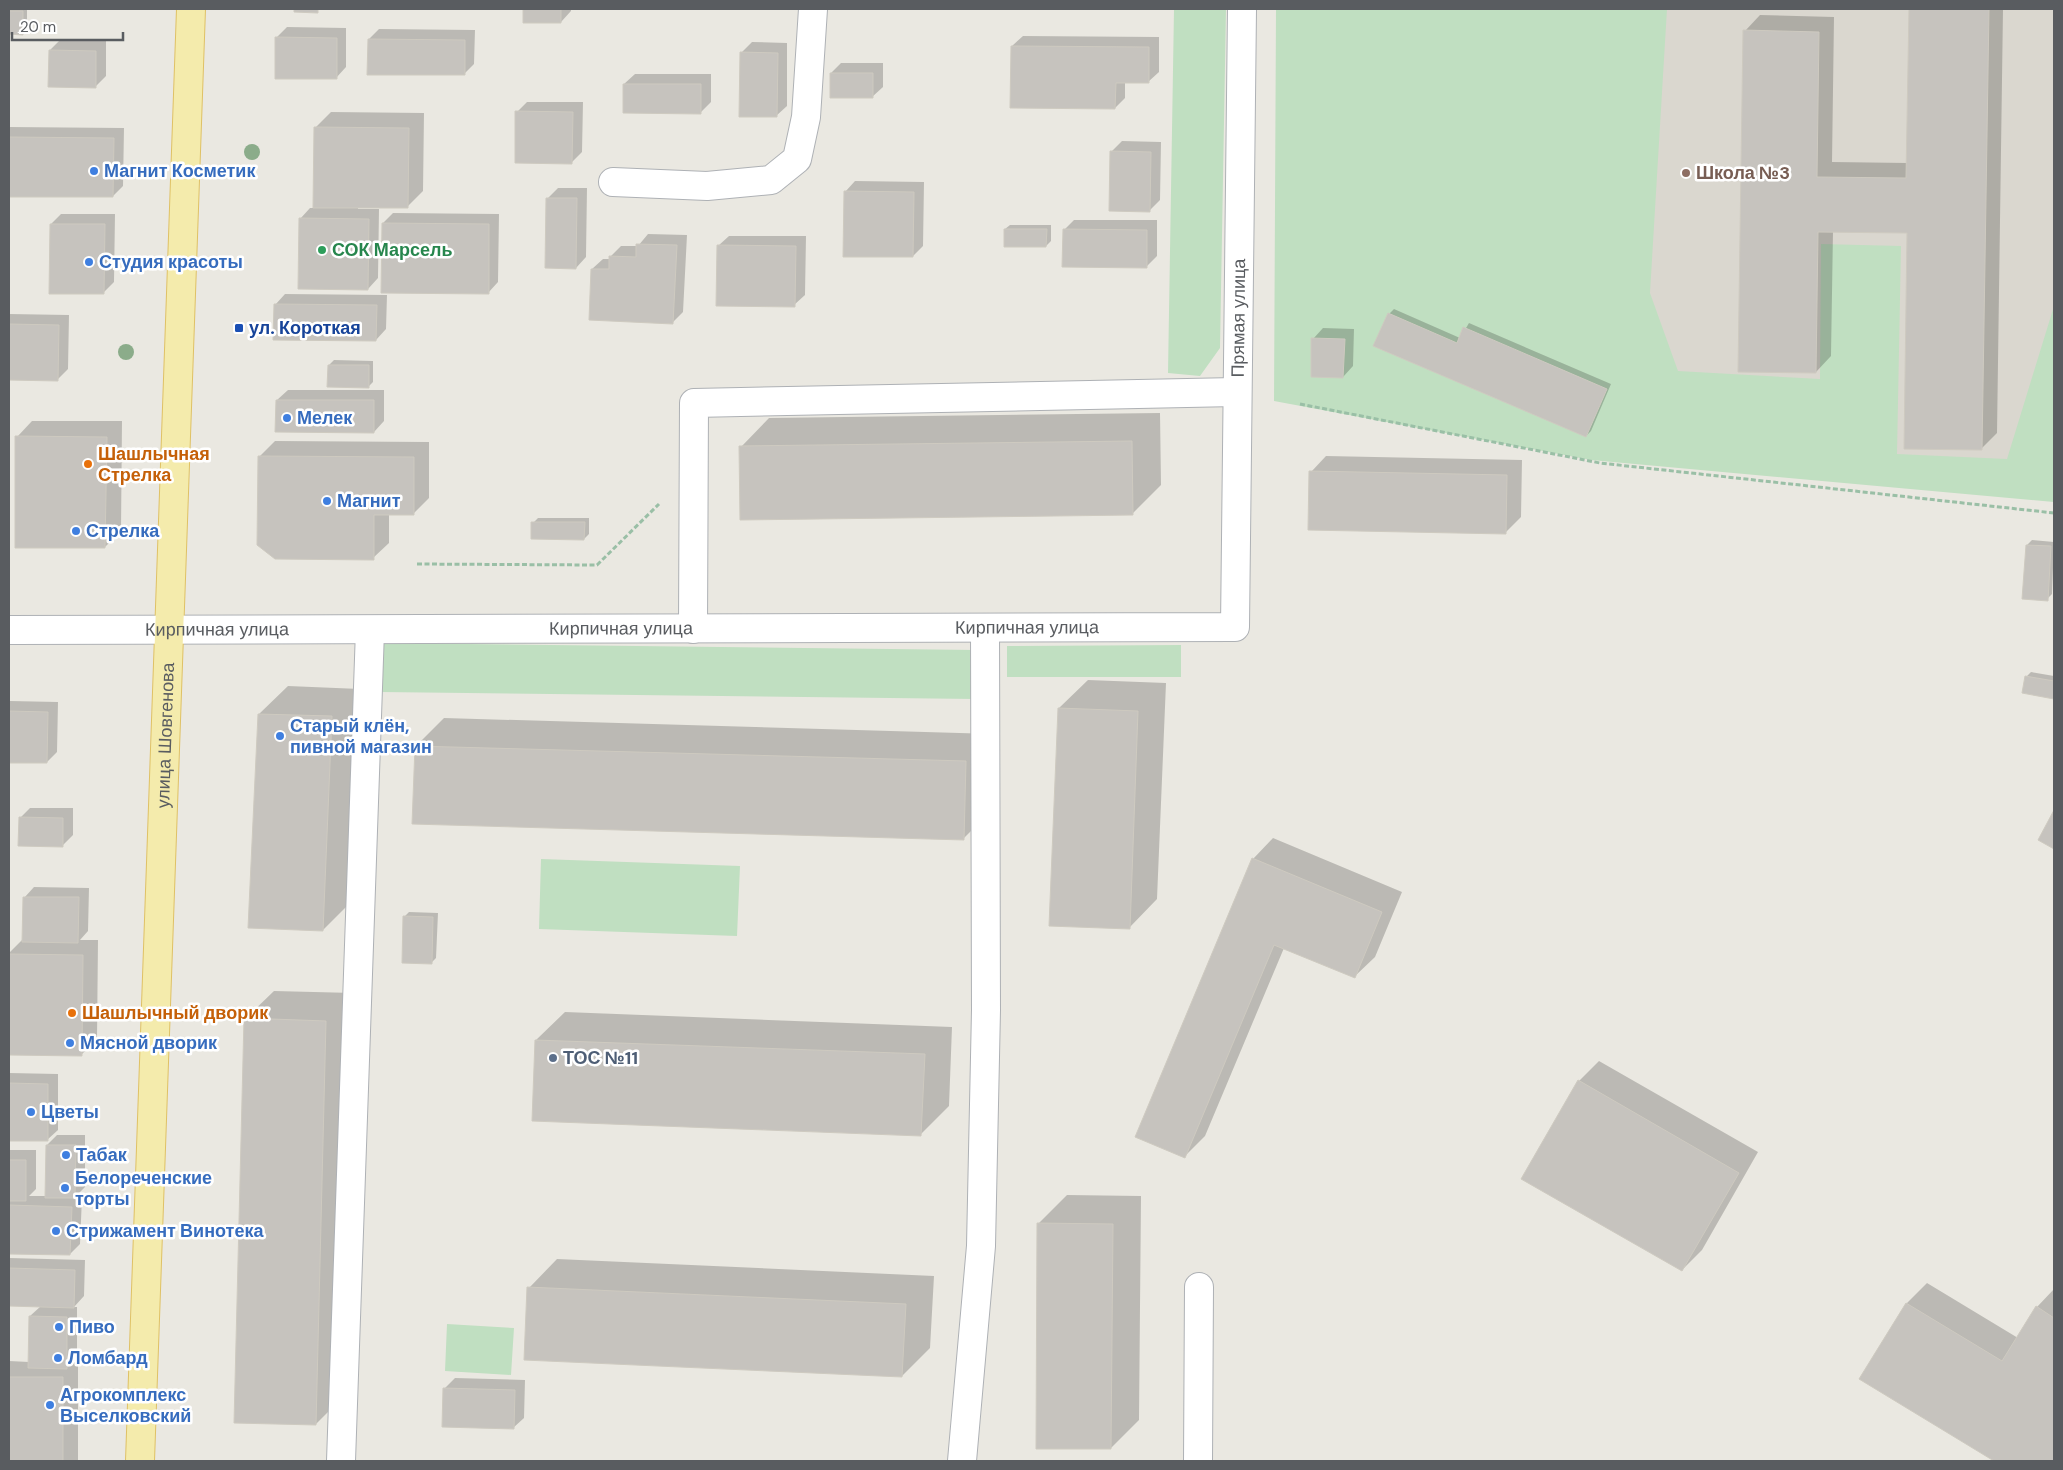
<svg xmlns="http://www.w3.org/2000/svg" width="2063" height="1470" font-family="'DM Sans',sans-serif">
<style>
.education{fill:#dad7cf}
.green{fill:#c0dfc1}
.shadow{fill:#0003}
.building{fill:#c6c3be;stroke:#cecac0}
.lines{fill:none;stroke-linecap:round;stroke-linejoin:round}
.minor-casing{stroke:#aeb1b5;stroke-width:30}
.major-casing{stroke:#dfc165;stroke-width:30}
.path{stroke:#9abfa6;stroke-width:3;stroke-dasharray:5 2.5;stroke-linecap:butt}
.minor{stroke:#fff;stroke-width:28}
.major{stroke:#f4ebac;stroke-width:28}
.tree{fill:#8bac8a}
.shop-dot{fill:#3f7fe0;stroke:#fff;stroke-width:2}
.education-dot{fill:#8d6e63;stroke:#fff;stroke-width:2}
.leisure-dot{fill:#2e9e5b;stroke:#fff;stroke-width:2}
.transit-dot{fill:#1a4fb4;stroke:#fff;stroke-width:2}
.food-dot{fill:#e8710a;stroke:#fff;stroke-width:2}
.service-dot{fill:#5c6f8a;stroke:#fff;stroke-width:2}
.labels{text-anchor:middle;stroke-width:5;stroke-linejoin:round;paint-order:stroke}
.shop-label{font-size:18px;font-weight:bold;fill:#366cbe;stroke:#fff;text-anchor:start}
.education-label{font-size:18px;font-weight:bold;fill:#785e54;stroke:#fff;text-anchor:start}
.leisure-label{font-size:18px;font-weight:bold;fill:#27864d;stroke:#fff;text-anchor:start}
.street-label{font-size:18px;fill:#595c60;stroke:#fff}
.transit-label{font-size:18px;font-weight:bold;fill:#164399;stroke:#fff;text-anchor:start}
.food-label{font-size:18px;font-weight:bold;fill:#c56008;stroke:#fff;text-anchor:start}
.service-label{font-size:18px;font-weight:bold;fill:#4e5e75;stroke:#fff;text-anchor:start}
</style>
<rect width="100%" height="100%" fill="#eae8e1"/>
<path class="education" d="M1325,9H2054V487L1311,338Z"/>
<path class="green" d="M1174,9H1226L1220,348L1200,376L1168,373Z
M1276,9H1667L1650,293L1678,371L1820,379L1821,244L1901,246L1897,454L2007,459L2054,306V502L1591,460L1274,401Z
M380,643L976,650L975,699L380,692Z
M1181,645V677H1007V646Z
M541,859L740,866L737,936L539,929Z
M447,1324L514,1328L511,1375L445,1371Z"/>
<path class="shadow" d="M9,9H27V28L22,33H9Z
M524,9H571V11L561,22L524,21Z
M1910,9H2003L1997,433L1981,449L1908,232L1833,231L1831,356L1816,372L1745,31L1760,15L1834,17L1832,162L1908,163Z
M287,27L346,28V67L336,78L276,38Z
M379,29L475,30L474,64L464,74L369,39Z
M1023,36L1159,37V72L1148,82H1125V98L1115,108L1012,46Z
M60,40L106,41V76L96,86L50,50Z
M752,42L787,43V106L776,116L741,53Z
M841,63H883V87L872,97L831,73Z
M635,74H711V102L701,112L624,84Z
M527,102H583L582,152L572,162L517,112Z
M331,112L424,113L423,191L407,207H358V209H379L378,278L368,289L300,219L310,208H314L315,128Z
M9,127L124,128L123,186L113,196L9,195Z
M1122,141L1161,142L1160,200L1150,210L1111,152Z
M855,181L924,182L923,246L913,256L845,192Z
M558,188H587L586,257L576,268L547,199Z
M393,213L499,214L498,282L488,293L383,223Z
M61,214H115L114,282L103,293L51,224Z
M1074,220H1157V256L1146,267L1064,230Z
M1010,225H1051V241L1046,246L1005,229Z
M648,234L687,235L683,312L673,322L592,269L603,259H611V256L621,246H638Z
M729,236H806L805,295L794,305L718,246Z
M285,294L387,295L386,329L376,340L275,305Z
M1394,309L1460,338L1469,323L1611,384L1591,431L1586,436L1389,314Z
M9,314L69,315L68,369L58,379H9Z
M1323,328L1354,329L1353,366L1343,377L1313,339Z
M334,360L373,361V382L368,387L329,365Z
M288,390H384V421L374,432L277,400Z
M1160,413L1161,485L1132,514L741,447L769,418Z
M32,421H122L121,531L105,547L17,437Z
M275,441L429,442V498L413,514H389V543L373,558L259,457Z
M1326,456L1522,460L1521,517L1505,533L1311,472Z
M538,518H589V534L584,539L533,523Z
M2032,540L2054,542L2052,594L2047,599L2027,545Z
M2031,672L2054,676V697L2023,692L2026,677Z
M1088,680L1166,683L1157,899L1129,928L1059,708Z
M288,686L360,689L351,902L323,930L259,714Z
M10,701L58,702L57,752L47,762H9Z
M444,718L994,734L991,811L963,839L416,746Z
M30,808H73V835L62,846L20,818Z
M1273,838L1402,892L1375,957L1354,977L1284,948L1205,1136L1185,1156L1253,859Z
M34,887L89,888L88,931L80,940H98L97,1039L82,1054H9V953L23,939L24,898Z
M409,912L438,913L436,958L431,963L404,917Z
M274,991L354,993L344,1396L316,1424L245,1019Z
M565,1012L952,1027L949,1106L921,1134L536,1040Z
M1599,1061L1758,1152L1702,1250L1682,1270L1579,1081Z
M9,1073L58,1074V1130L47,1140H9Z
M57,1135H85V1187L75,1197H82L80,1244L70,1254L9,1252V1150H36V1189L29,1196H47V1145Z
M1067,1195L1141,1196L1139,1420L1111,1448L1039,1223Z
M9,1258L85,1260L84,1296L74,1307H77V1357L71,1362H78V1461H9V1361L29,1362L30,1316L41,1306L9,1304Z
M557,1259L934,1276L930,1348L902,1376L529,1288Z
M1927,1283L2018,1338L2037,1307L2054,1289V1461H1996L1861,1378L1907,1303Z
M455,1378L525,1380L524,1418L513,1428L445,1388Z"/>
<path class="building" d="M294,9H318V13L294,12Z
M523,9H561V23H523Z
M1909,9H1989L1982,450L1904,449L1907,233L1818,232L1816,373L1738,372L1743,30L1819,32L1817,177L1906,178Z
M9,11H23V35L9,34Z
M275,37L337,38V79H275Z
M368,39L465,40V75H367Z
M1011,46L1149,47V83H1116L1115,109L1010,108Z
M49,50L96,51V88L48,87Z
M740,52L778,53L777,117H739Z
M830,73H873V98H830Z
M623,84H701V114L623,113Z
M515,111L573,112L572,164L515,163Z
M314,127L409,128L408,208H313Z
M9,137L114,138L113,197H9Z
M1110,151L1151,152L1150,212L1109,211Z
M844,191L914,192L913,257H843Z
M546,198H577L576,269L545,268Z
M299,218L369,219L368,290L298,289Z
M382,223L489,224V294L381,293Z
M50,224H105L104,294H49Z
M1004,229H1047L1046,247H1004Z
M1063,229L1147,230V268L1062,267Z
M636,244L677,245L673,324L589,320L591,269H609V256L636,257Z
M717,245L796,246L795,307L716,306Z
M274,304L377,305L376,341L273,340Z
M1388,313L1457,343L1463,327L1607,389L1586,437L1373,346Z
M9,324L59,325L58,381L9,380Z
M1311,338L1345,339L1343,378L1311,377Z
M328,365H369V388L327,387Z
M276,400H374V433L275,432Z
M15,436L107,437L105,548H15Z
M1132,441L1133,515L740,520L739,446Z
M258,456L414,457V515H374V560L275,559L257,545Z
M1309,471L1507,475L1506,534L1308,530Z
M531,522H585L584,540L531,539Z
M2026,545L2051,546L2048,601L2022,599Z
M2025,676L2054,681V699L2022,693Z
M1058,708L1138,711L1130,929L1049,926Z
M9,711L48,712L47,763H9Z
M258,714L332,716L323,931L248,928Z
M415,746L966,761L964,840L412,824Z
M2054,810V849L2038,840Z
M19,817L63,818V847L18,846Z
M1252,858L1382,912L1355,978L1274,945L1185,1158L1135,1137Z
M23,897H79L78,943L22,942Z
M403,916L433,917L432,964L402,963Z
M9,954L83,955L82,1056L9,1055Z
M244,1018L326,1021L316,1425L234,1423Z
M535,1040L925,1054L921,1136L532,1121Z
M1578,1080L1739,1173L1682,1271L1521,1179Z
M9,1083L48,1084V1141H9Z
M46,1145H76L75,1198H45Z
M9,1160H26V1201H9Z
M9,1205L72,1207L70,1255L9,1254Z
M1037,1223L1113,1224L1111,1449H1036Z
M9,1268L75,1270L74,1308L9,1306Z
M527,1287L906,1304L902,1377L524,1360Z
M1906,1303L2002,1361L2036,1306L2054,1318V1461H1994L1859,1379Z
M29,1316L67,1317V1369L28,1368Z
M9,1377H63V1461H9Z
M443,1388L515,1390L514,1429L442,1427Z"/>
<g class="lines">
<g class="minor-casing">
<g id="minor">
<path d="M613,182L707,186L771,180L797,159L806,117L813,9"/>
<path d="M693,629L694,403L1236,392"/>
<path id="s1" d="M9,630L1235,627L1242,9"/>
<path d="M341,1461L370,630"/>
<path d="M962,1461L981,1246L986,1010L985,628"/>
<path d="M1198,1461L1199,1287"/>
</g>
</g>
<g class="major-casing">
<g id="major">
<path id="s2" d="M140,1461L191,9"/>
</g>
</g>
<path class="path" d="M1300,404L1600,463L2054,513
M417,564L597,565L659,504"/>
<use href="#minor" class="minor"/>
<use href="#major" class="major"/>
</g>
<g class="tree">
<circle cx="252" cy="152" r="8"/>
<circle cx="126" cy="352" r="8"/>
</g>
<g class="shop-dot">
<circle cx="94" cy="171" r="5"/>
<circle cx="89" cy="262" r="5"/>
<circle cx="287" cy="418" r="5"/>
<circle cx="327" cy="501" r="5"/>
<circle cx="76" cy="531" r="5"/>
<circle cx="280" cy="736" r="5"/>
<circle cx="70" cy="1043" r="5"/>
<circle cx="31" cy="1112" r="5"/>
<circle cx="66" cy="1155" r="5"/>
<circle cx="65" cy="1188" r="5"/>
<circle cx="56" cy="1231" r="5"/>
<circle cx="59" cy="1327" r="5"/>
<circle cx="58" cy="1358" r="5"/>
<circle cx="50" cy="1405" r="5"/>
</g>
<circle class="education-dot" cx="1686" cy="173" r="5"/>
<circle class="leisure-dot" cx="322" cy="250" r="5"/>
<rect class="transit-dot" x="234" y="323" width="10" height="10" rx="2.5"/>
<g class="food-dot">
<circle cx="88" cy="464" r="5"/>
<circle cx="72" cy="1013" r="5"/>
</g>
<circle class="service-dot" cx="553" cy="1058" r="5"/>
<g class="labels">
<g class="shop-label">
<text x="104" y="177">Магнит Косметик</text>
<text x="99" y="268">Студия красоты</text>
<text x="297" y="424">Мелек</text>
<text x="337" y="507">Магнит</text>
<text x="86" y="537">Стрелка</text>
<text x="290" y="732">Старый клён,<tspan x="290" dy="21">пивной магазин</tspan></text>
<text x="80" y="1049">Мясной дворик</text>
<text x="41" y="1118">Цветы</text>
<text x="76" y="1161">Табак</text>
<text x="75" y="1184">Белореченские<tspan x="75" dy="21">торты</tspan></text>
<text x="66" y="1237">Стрижамент Винотека</text>
<text x="69" y="1333">Пиво</text>
<text x="68" y="1364">Ломбард</text>
<text x="60" y="1401">Агрокомплекс<tspan x="60" dy="21">Выселковский</tspan></text>
</g>
<g class="education-label">
<text x="1696" y="179">Школа №3</text>
</g>
<g class="leisure-label">
<text x="332" y="256">СОК Марсель</text>
</g>
<g class="street-label">
<text dy="6" stroke="none"><textPath href="#s1" startOffset="1535">Прямая улица</textPath></text>
<text dy="6" stroke="none"><textPath href="#s1" startOffset="1018">Кирпичная улица</textPath></text>
<text dy="6" stroke="none"><textPath href="#s1" startOffset="612">Кирпичная улица</textPath></text>
<text dy="6" stroke="none"><textPath href="#s1" startOffset="208">Кирпичная улица</textPath></text>
<text dy="6" stroke="none"><textPath href="#s2" startOffset="726">улица Шовгенова</textPath></text>
</g>
<g class="transit-label">
<text x="249" y="334">ул. Короткая</text>
</g>
<g class="food-label">
<text x="98" y="460">Шашлычная<tspan x="98" dy="21">Стрелка</tspan></text>
<text x="82" y="1019">Шашлычный дворик</text>
</g>
<g class="service-label">
<text x="563" y="1064">ТОС №11</text>
</g>
</g>
<rect width="2063" height="1470" fill="none" stroke="#595c60" stroke-width="20"/>
<path d="M12 32v8h111v-8" fill="none" stroke="#595c60" stroke-width="2.5"/>
<text x="20" y="32" font-size="15" fill="#595c60" stroke="#ffffff" stroke-width="4" paint-order="stroke">20 m</text>
</svg>
